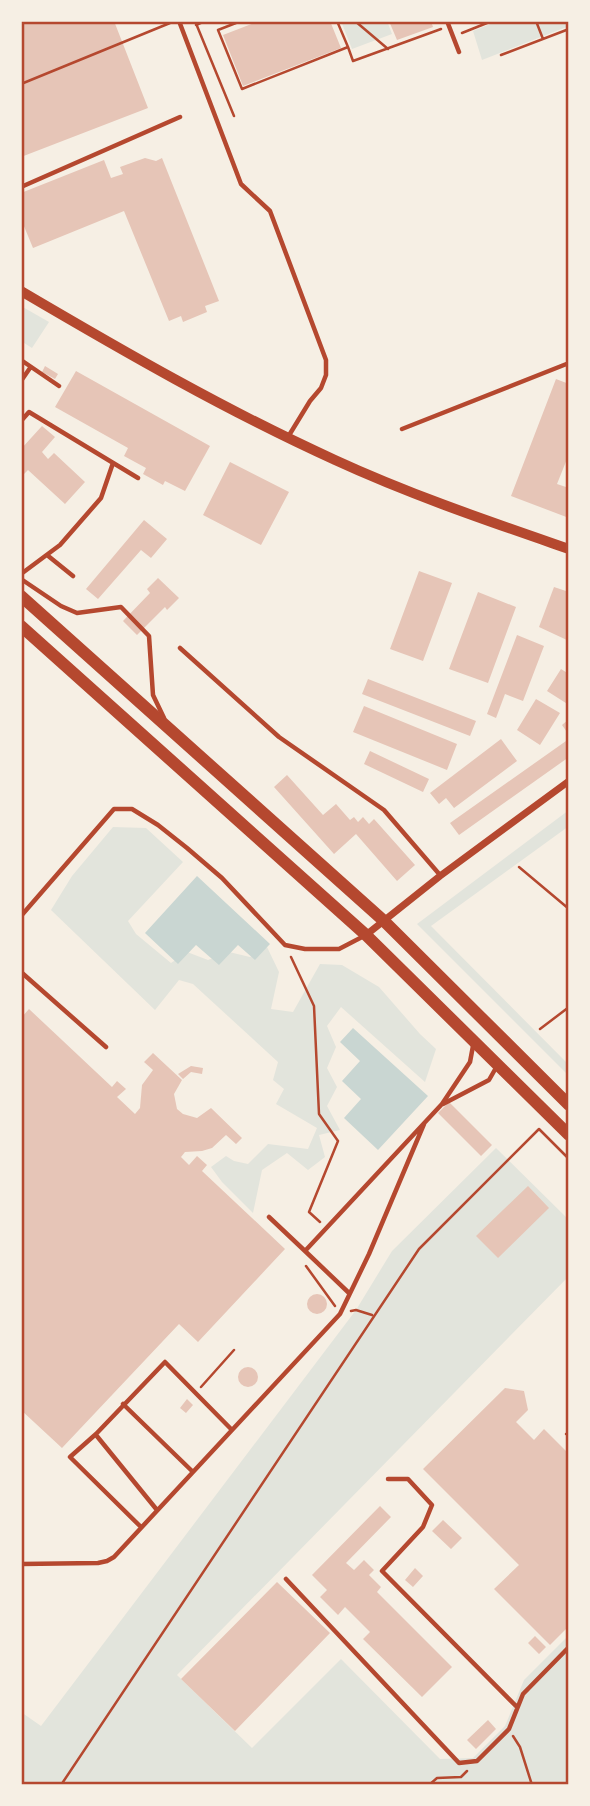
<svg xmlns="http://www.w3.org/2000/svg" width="590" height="1806" font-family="'Roboto Condensed',sans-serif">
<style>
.green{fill:#e2e4dc}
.water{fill:#c9d6d2}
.building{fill:#e6c5b7}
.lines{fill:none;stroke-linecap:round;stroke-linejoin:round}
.path{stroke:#b5482f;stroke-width:2.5}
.service{stroke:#b5482f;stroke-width:4.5}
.minor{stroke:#b5482f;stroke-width:7}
.tertiary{stroke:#b5482f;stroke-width:10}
.secondary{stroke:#b5482f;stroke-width:12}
.neatline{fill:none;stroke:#b5482f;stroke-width:2.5}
</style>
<rect width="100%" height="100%" fill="#f6efe4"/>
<path class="green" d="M341,21H387L392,34L352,49Z
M498,21H569V26L482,60L473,31Z
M21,306L49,322L32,348L21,341Z
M569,810V826L431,926L569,1065V1076L417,924Z
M113,827L146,828L183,862L128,921L136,934L171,963L187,952L208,960L229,952L250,957L267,947L279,972L271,1009L293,1012L320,964L342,965L379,987L420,1034L436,1049L425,1082L341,1007L327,1026L336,1047L327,1068L337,1087L327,1106L340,1130L319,1135L325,1157L308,1170L287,1153L262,1170L253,1213L222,1182L211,1167L226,1156L234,1161L248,1164L268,1144L308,1149L317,1128L276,1104L284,1089L273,1080L278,1062L193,984L179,980L155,1010L51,910L72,876Z
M496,1148L569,1220V1276L177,1675L252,1748L341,1659L440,1759L473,1758L505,1726L524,1680L569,1635V1785H21V1712L41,1726L356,1310L392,1251Z"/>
<path class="water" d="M197,876L270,944L255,960L238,945L219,965L196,945L178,964L145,933Z
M353,1028L428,1096L378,1150L344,1118L361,1099L342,1081L360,1061L340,1042Z"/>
<path class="building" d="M21,21H114L148,108L21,157Z
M259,21H330L341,48L243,86L223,35Z
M389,21H431L433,27L397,40Z
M145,158L156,161L162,158L219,301L205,306L207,312L183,322L181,316L169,321L124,211L33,248L21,219V193L104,160L111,178L123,174L120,167Z
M45,366L58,374L55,379L42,372Z
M76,371L210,446L185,491L165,481L163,485L143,474L146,468L124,456L128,448L55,407Z
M556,379L569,384V454L557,484L569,488V518L511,496Z
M42,426L55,437L42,452L48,459L54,453L85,482L65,504L28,470L21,477V449Z
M230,462L289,492L261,545L203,515Z
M144,520L167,539L151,558L141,550L98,599L86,589Z
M419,571L452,583L423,661L390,649Z
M158,578L179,598L167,610L165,607L137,635L123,621L150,593L147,589Z
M554,587L569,592V641L539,627Z
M478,592L516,607L488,683L449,669Z
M517,635L544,646L523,701L505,694L496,718L487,714Z
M561,669L569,674V705L547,691Z
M368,679L476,721L470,736L362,694Z
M536,699L560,713L540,745L517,730Z
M364,706L457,744L447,770L353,732Z
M569,719V735L562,725Z
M501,739L517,761L454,808L446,798L439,804L430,793Z
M566,741L569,745V757L459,835L450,823Z
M370,751L429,779L423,792L364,764Z
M287,775L323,815L336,804L350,820L354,817L358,822L363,817L369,824L374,819L415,865L397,881L356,834L334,854L274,787Z
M29,1009L112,1087L117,1081L126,1089L117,1097L135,1114L140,1108L142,1085L153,1070L144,1062L153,1053L182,1080L174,1094L177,1109L183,1114L197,1118L211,1108L242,1138L236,1144L226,1135L212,1148L202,1151L185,1152L181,1157L189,1165L197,1156L207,1165L202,1171L285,1249L198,1342L179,1324L62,1448L21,1410V1018Z
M191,1066L203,1068L202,1074L191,1072L183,1079L178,1074Z
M449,1102L492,1145L481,1156L438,1113Z
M528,1186L549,1208L498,1258L476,1236Z
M307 1304a10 10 0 1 1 20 0a10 10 0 1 1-20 0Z
M238 1377a10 10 0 1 1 20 0a10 10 0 1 1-20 0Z
M505,1388L524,1391L528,1410L516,1422L534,1440L544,1429L569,1454V1626L550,1645L494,1589L519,1565L423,1469Z
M187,1399L193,1405L186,1413L180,1408Z
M380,1506L391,1517L346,1563L354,1570L364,1560L374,1570L369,1575L381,1587L377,1592L452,1667L422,1697L363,1639L370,1632L345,1607L338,1615L320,1597L327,1590L312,1575Z
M443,1520L462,1538L451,1549L432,1531Z
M415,1568L423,1576L413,1587L405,1580Z
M277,1582L330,1633L235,1731L181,1679Z
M535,1636L546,1647L539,1654L528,1643Z
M488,1720L496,1729L476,1749L467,1740Z"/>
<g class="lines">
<path class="path" d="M195,21L234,116
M241,21L218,30L242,89L348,47L337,21
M355,21L388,49
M536,21L543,39
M196,25L205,21
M462,33L492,21
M348,47L353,61L441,29
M501,55L569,29
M21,84L170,23
M519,867L569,909
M291,957L314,1006L319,1114L338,1141L309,1212L320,1222
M540,1029L569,1007
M306,1266L335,1306
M351,1311L356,1310L372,1315
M201,1387L234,1350
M566,1434H569
M513,1736L520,1747L532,1785
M61,1785L419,1249L539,1129L569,1159
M429,1785L437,1778L461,1777L467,1771"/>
<path class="service" d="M179,21L241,184L270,211L326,360V375L321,388L310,401L288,437
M447,21L459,52
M21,187L180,117
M21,360L59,386
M21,381L30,368
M21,421L29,412L138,478
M402,429L569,363
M47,555L73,576
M21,574L60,545L101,498L113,463
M21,579L61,606L77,613L121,607L149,636L153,695L164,718
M180,648L279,737L384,810L440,875
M21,916L114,809H132L158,825L187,848L222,878L285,945L305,949H339L364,936
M21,972L106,1047
M443,1104L489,1080L497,1066
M269,1217L305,1251L442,1104L470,1062L473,1046
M305,1251L349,1293
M123,1404L193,1472
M96,1435L157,1510
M388,1479H408L432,1505L423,1527L382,1571L517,1707
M141,1527L70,1457L96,1434L165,1362L232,1430
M21,1564L98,1563L107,1561L114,1557L340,1314L369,1254L424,1124
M286,1579L459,1763L477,1761L509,1729L523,1694L569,1647"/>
<path class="minor" d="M366,935L440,876L569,781"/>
<path class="tertiary" d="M21,291C123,351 227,411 335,460C411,495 491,522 569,549"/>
<path class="secondary" d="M21,596L384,921L569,1105
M21,626L366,935L569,1135"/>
</g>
<rect width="590" height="1806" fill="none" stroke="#f6efe4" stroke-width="46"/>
<rect x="23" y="23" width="544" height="1760" class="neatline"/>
</svg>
